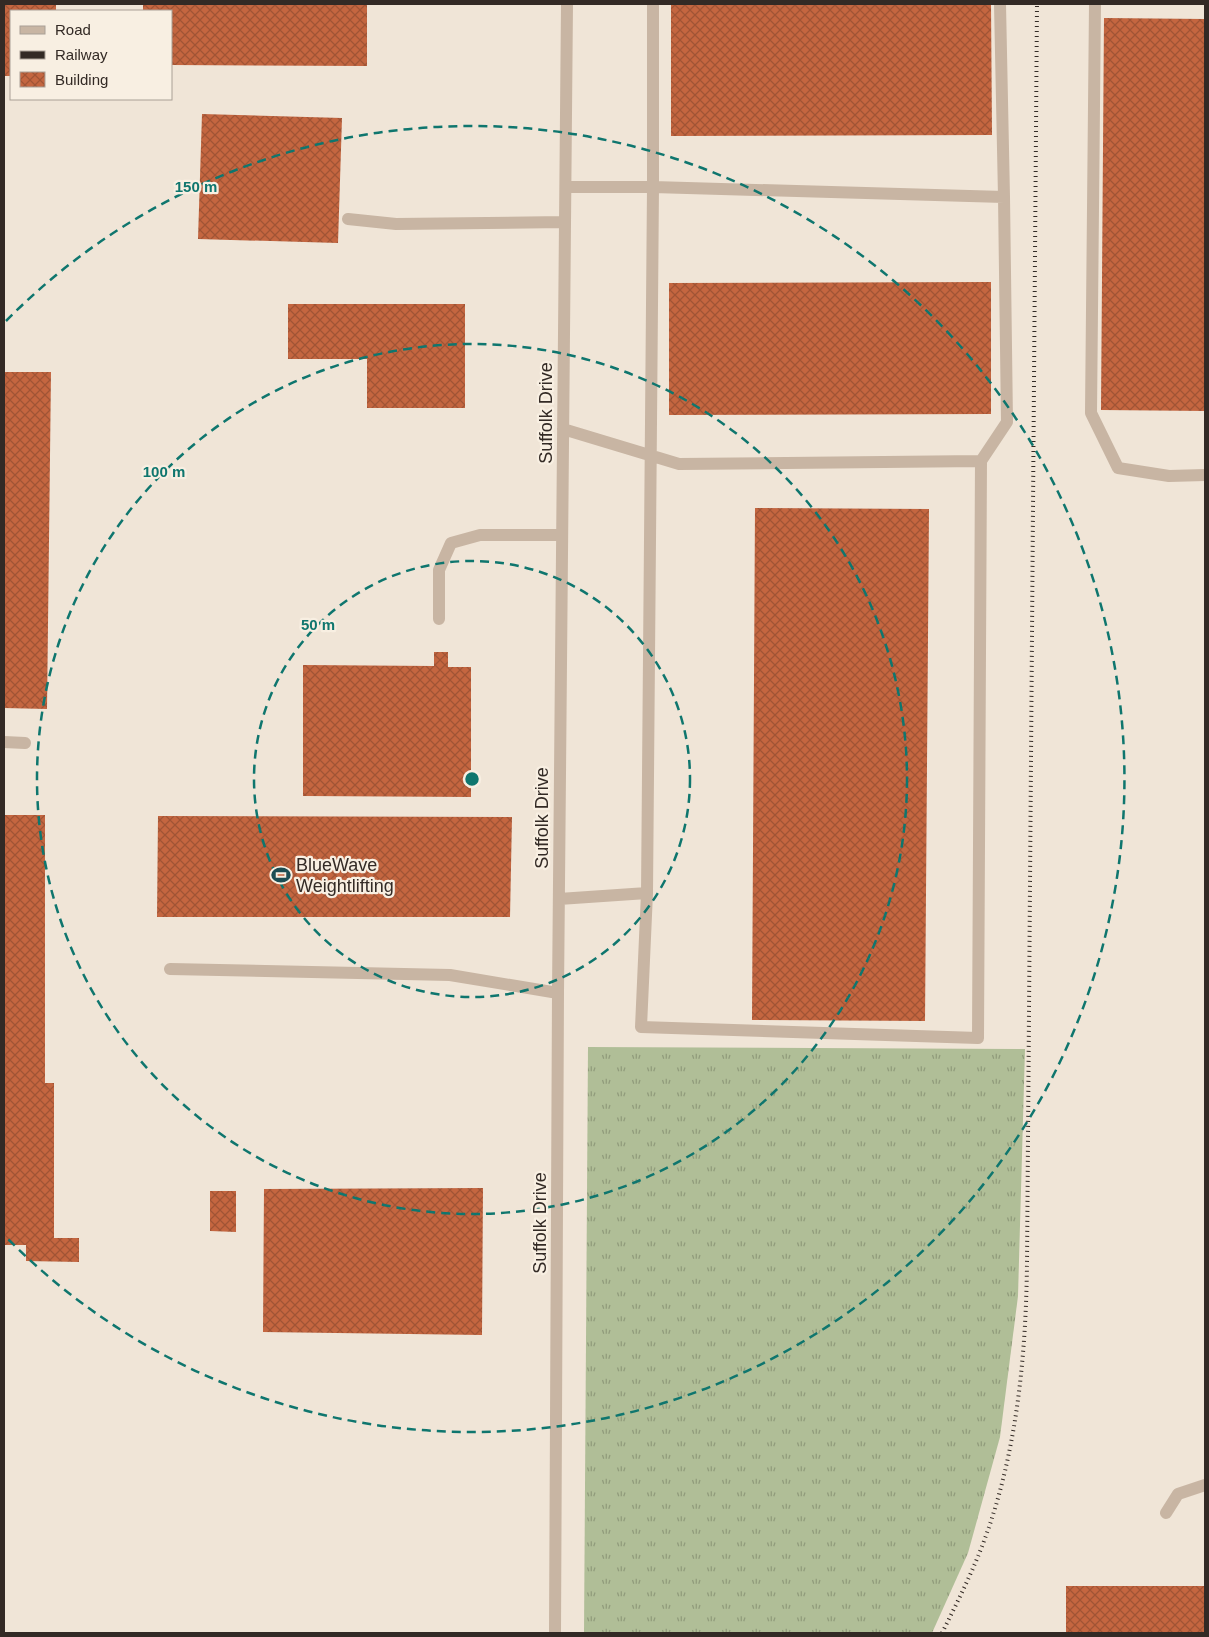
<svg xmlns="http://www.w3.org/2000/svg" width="1209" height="1637" font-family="Arial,sans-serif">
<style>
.grass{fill:url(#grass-tufts)}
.building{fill:url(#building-cross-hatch)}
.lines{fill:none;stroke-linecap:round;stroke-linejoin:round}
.minor{stroke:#c8b5a3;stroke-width:12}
.rail{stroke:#332a25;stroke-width:4;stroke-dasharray:1 4;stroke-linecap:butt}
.ring{fill:none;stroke:#0f766e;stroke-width:2.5;stroke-dasharray:9 6}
.labels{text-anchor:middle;stroke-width:4.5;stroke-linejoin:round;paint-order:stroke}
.street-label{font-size:18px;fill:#332a25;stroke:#f8efe2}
.poi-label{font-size:18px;fill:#332a25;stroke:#f8efe2;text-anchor:start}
.centre{fill:#0f766e;stroke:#f8efe2;stroke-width:2.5}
.ring-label{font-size:15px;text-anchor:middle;font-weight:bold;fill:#0f766e;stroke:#f8efe2;stroke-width:4.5;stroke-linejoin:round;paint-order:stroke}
</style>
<defs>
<pattern id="grass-tufts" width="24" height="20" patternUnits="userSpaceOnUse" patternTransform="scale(1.25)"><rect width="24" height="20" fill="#b0be97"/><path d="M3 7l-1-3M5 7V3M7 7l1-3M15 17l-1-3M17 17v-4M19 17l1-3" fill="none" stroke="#909b7b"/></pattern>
<pattern id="building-cross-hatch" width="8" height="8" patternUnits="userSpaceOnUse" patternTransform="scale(1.25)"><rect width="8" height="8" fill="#c46640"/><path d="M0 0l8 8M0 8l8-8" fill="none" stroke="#a05435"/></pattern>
</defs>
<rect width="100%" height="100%" fill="#f0e5d7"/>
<path class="grass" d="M588,1047L1025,1049L1018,1296L1000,1437L968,1553L932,1633H584Z"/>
<path class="building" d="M4,4H56V11H11V76H4Z
M143,4H367V66L171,65V11H143Z
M671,4H991L992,135L671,136Z
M1104,18L1205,19V411L1101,410Z
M202,114L342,118L338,243L198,239Z
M991,282V414L669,415V283Z
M288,304H465V408H367V359H288Z
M4,372H51L47,709L4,708Z
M755,508L929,509L925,1021L752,1020Z
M434,652H448V667H471V797L303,796V665L434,666Z
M4,815H45V1083H54V1238H79V1262L26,1261V1245H4Z
M158,816L512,817L510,917H157Z
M483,1188L482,1335L263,1332L264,1189Z
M210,1191H236V1232L210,1231Z
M1066,1586H1205V1633H1066Z"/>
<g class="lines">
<path class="minor" d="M653,4V187L1004,197L1007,422L981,461
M1000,4L1004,197
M1095,4L1091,413L1118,468L1169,476L1205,475
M566,187H653L647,893
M348,219L396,224L565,222
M439,619V570L451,543L480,535H562
M4,742L25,743
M559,899L647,893L641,1027L978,1038L981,461L679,464L563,429
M170,969L450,975L558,993
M1166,1513L1178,1494L1205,1485
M555,1633L558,993L567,4"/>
<path class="rail" d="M942,1633C955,1607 968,1581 979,1554C1016,1462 1026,1360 1027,1262L1037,4"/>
</g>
<g class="ring">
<circle cx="472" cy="779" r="218"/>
<circle cx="472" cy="779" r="435"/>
<path d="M6 321A653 653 0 1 1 6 1237"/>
</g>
<defs>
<g id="stadium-bare" transform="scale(1.5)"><path d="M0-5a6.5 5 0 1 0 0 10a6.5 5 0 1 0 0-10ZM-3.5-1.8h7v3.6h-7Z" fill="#1c4d53" stroke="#f8efe2" stroke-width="2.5" paint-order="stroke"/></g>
</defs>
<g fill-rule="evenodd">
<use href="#stadium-bare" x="281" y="875"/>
</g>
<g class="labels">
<g class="street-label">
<text transform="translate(546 413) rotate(-90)" y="6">Suffolk Drive</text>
<text transform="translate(542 818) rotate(-90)" y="6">Suffolk Drive</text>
<text transform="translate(540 1223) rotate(-90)" y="6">Suffolk Drive</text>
</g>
<g class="poi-label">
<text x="296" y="871">BlueWave<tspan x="296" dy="21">Weightlifting</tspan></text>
</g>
</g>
<circle cx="472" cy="779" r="8" class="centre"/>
<g class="ring-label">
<text x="196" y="192">150 m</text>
<text x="164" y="477">100 m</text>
<text x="318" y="630">50 m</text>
</g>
<rect width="1209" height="1637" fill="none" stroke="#332a25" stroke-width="10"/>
<rect x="10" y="10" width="162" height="90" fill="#f8efe2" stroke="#a9a096"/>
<rect x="20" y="26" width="25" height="8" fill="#c8b5a3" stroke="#a9a096"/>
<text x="55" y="35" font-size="15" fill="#332a25">Road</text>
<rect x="20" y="51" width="25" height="8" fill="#332a25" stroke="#a9a096"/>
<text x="55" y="60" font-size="15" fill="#332a25">Railway</text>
<rect x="20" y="72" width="25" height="15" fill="url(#building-cross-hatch)" stroke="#a9a096"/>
<text x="55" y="85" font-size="15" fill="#332a25">Building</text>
</svg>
